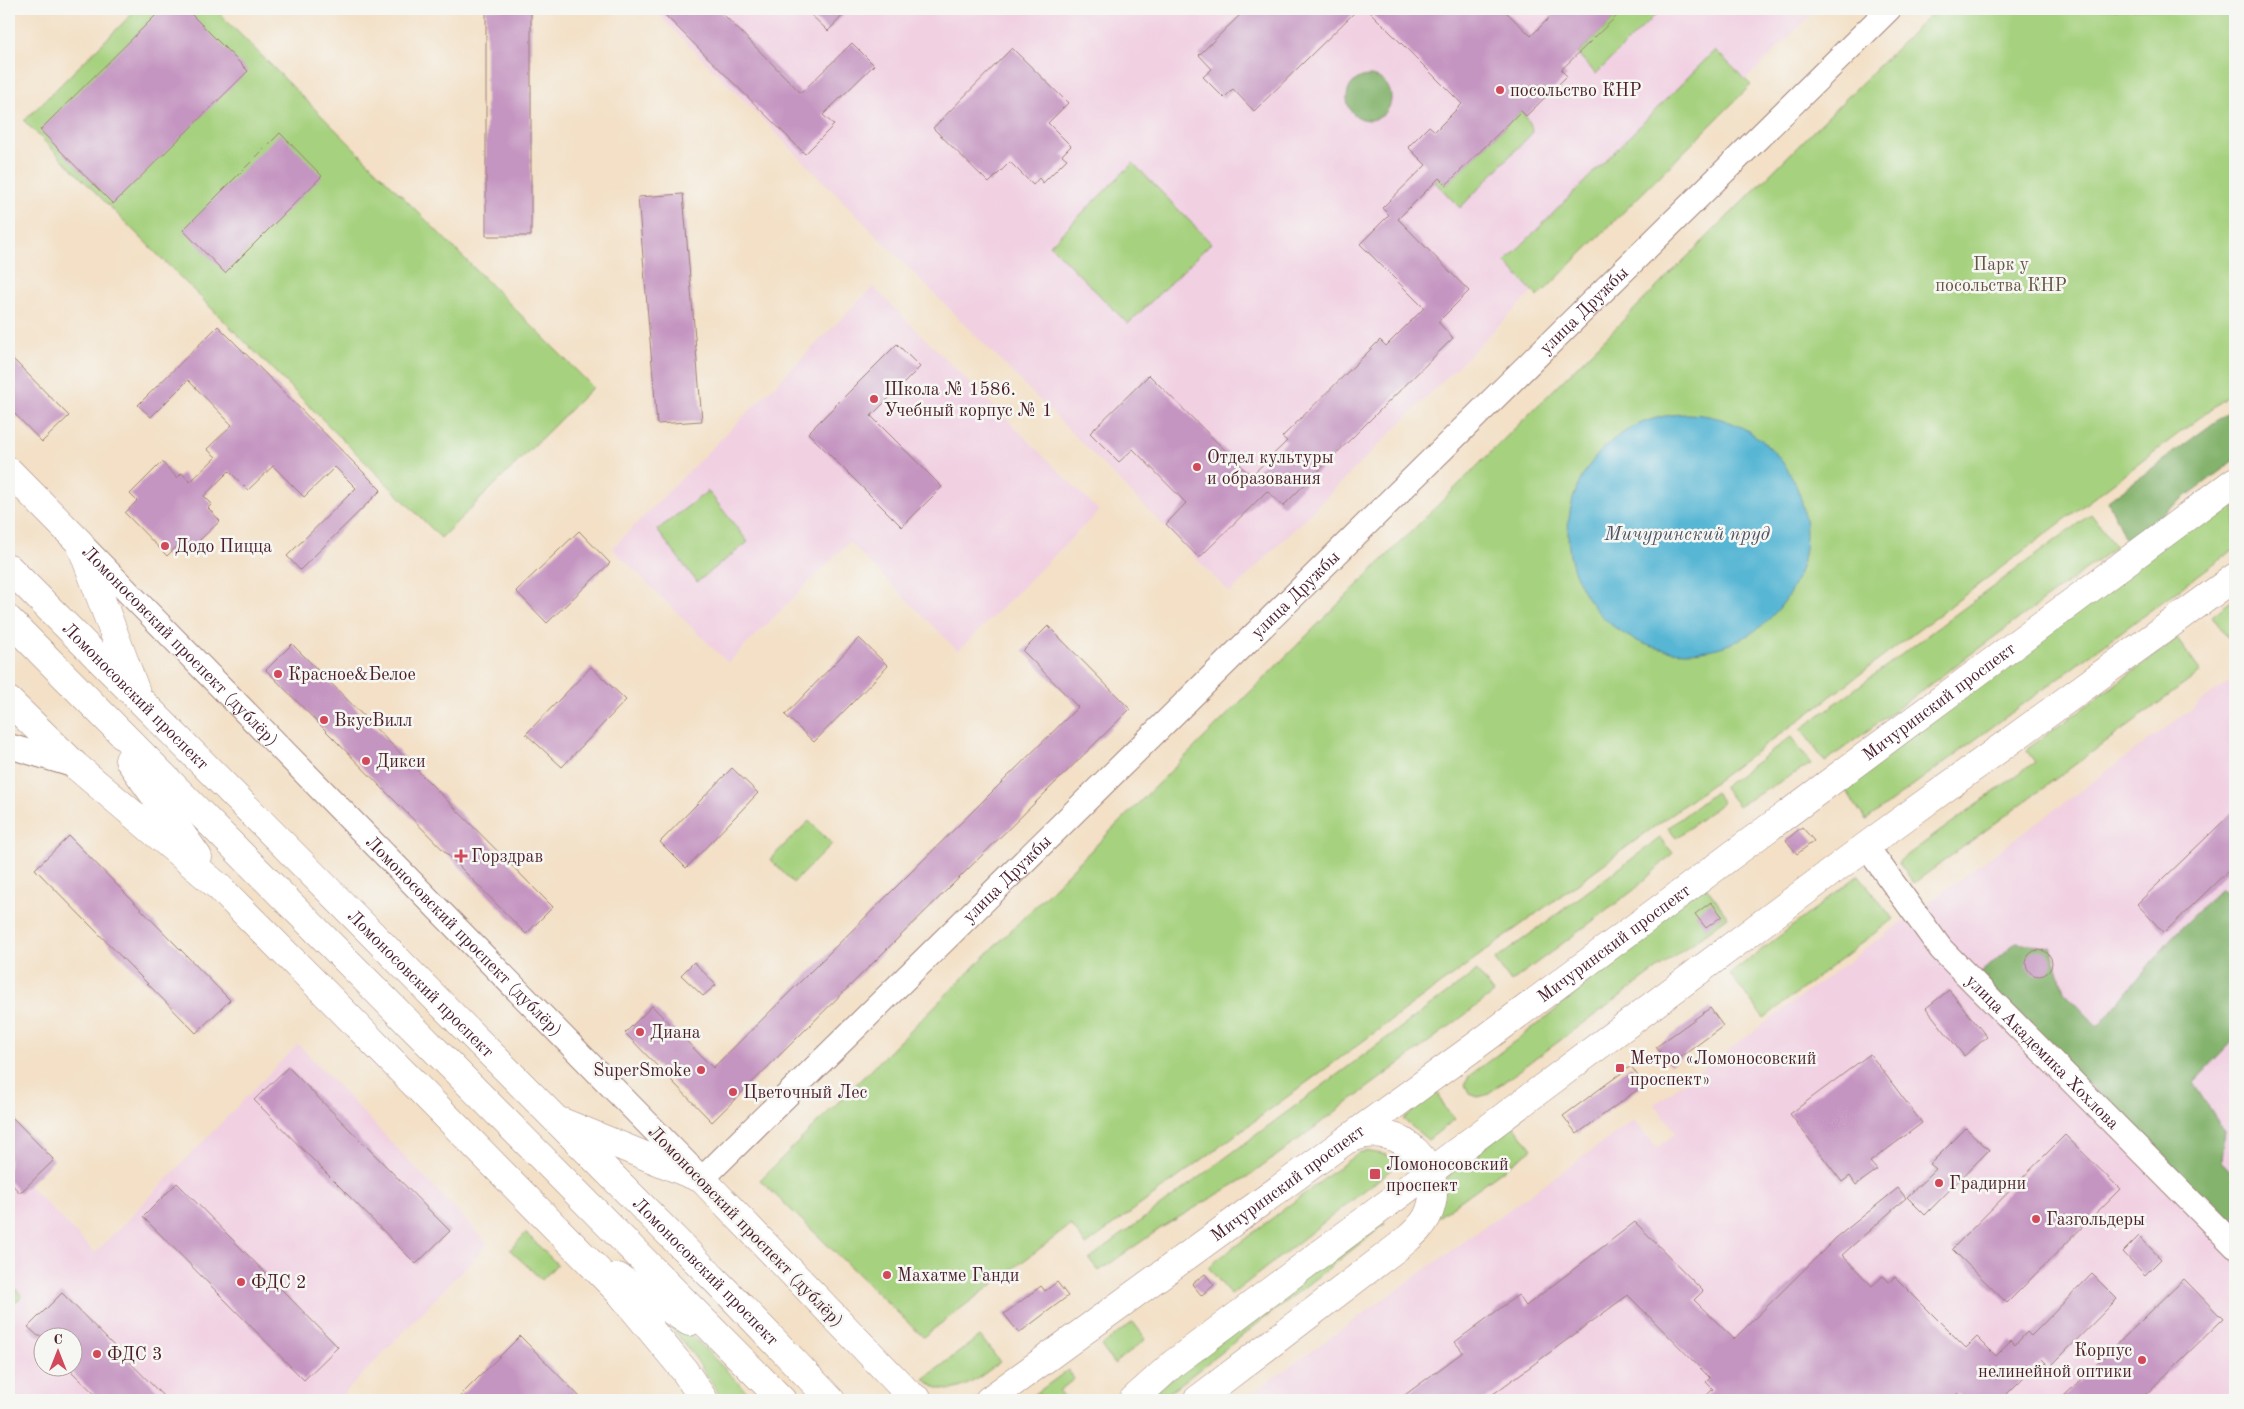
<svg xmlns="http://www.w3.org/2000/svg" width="2244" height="1409" font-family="'Old Standard TT',serif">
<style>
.built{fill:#f1d0e2;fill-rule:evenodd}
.green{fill:#a6d17e;stroke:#787854}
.forest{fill:#84b36d;stroke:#67694c}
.water{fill:#56b6d4;stroke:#506a80}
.building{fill:#c595c1}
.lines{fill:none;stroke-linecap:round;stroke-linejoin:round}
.minor-casing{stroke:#9e8078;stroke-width:26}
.major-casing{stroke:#9e8078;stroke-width:29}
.minor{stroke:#fff;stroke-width:24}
.major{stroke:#fff;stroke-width:28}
.poi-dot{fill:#d1495b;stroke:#f6f6f2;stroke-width:2}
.labels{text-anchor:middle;stroke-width:5;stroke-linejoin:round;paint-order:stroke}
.poi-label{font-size:18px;fill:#4a1f2b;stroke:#f6f6f2;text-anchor:start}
.park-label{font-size:18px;fill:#665444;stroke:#f6f6f2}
.street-label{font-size:18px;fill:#4a1f2b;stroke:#f6f6f2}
.water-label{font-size:19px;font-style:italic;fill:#4e5466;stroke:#f6f6f2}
</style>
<rect width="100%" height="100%" fill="#f6f6f2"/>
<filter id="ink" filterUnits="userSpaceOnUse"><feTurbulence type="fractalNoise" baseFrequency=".02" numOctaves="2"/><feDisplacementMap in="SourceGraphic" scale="10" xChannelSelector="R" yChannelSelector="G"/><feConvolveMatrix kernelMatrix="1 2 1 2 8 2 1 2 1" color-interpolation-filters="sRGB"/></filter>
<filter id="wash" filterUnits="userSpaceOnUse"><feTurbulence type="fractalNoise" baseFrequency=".0096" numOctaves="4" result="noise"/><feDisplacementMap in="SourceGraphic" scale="20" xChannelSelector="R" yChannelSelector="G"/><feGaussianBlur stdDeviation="1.12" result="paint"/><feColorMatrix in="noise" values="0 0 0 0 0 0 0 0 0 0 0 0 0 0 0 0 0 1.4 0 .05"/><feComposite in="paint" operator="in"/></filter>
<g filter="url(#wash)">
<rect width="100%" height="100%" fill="#f3e0c6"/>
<path class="built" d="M653,9H1817L1230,593Z
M873,287L1099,511L958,651L849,542L728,663L612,548Z
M2235,677V1400H1243L1634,1120L1657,1148L1676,1133L1655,1104Z
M298,1044L488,1244L338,1400H9V1165L95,1253ZM42,1336H72V1366H42Z"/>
<path class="green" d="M137,9H215L593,387L441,538L24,121Z
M1624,9H1661L1596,74L1578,54Z
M1936,9H2235V391L1802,718L1086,1245L1071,1225L923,1337L760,1180Z
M1715,50L1751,85L1538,297L1505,262Z
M1521,111L1530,123L1533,132L1460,208L1435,182L1439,178L1446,185Z
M1133,163L1211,243L1128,324L1050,245Z
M708,491L748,542L697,582L657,530Z
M2235,491V548L1866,820L1841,784Z
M2091,514L2116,547L1825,762L1801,729Z
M2235,598V648L2212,616Z
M2177,639L2201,672L1914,883L1898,862L2035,762L2026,750Z
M1791,737L1811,764L1738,806L1723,787Z
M1715,792L1723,802L1676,838L1668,828Z
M809,821L832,844L793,883L770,859Z
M1660,838L1673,853L1634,890L1511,982L1495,960Z
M1859,875L1893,919L1764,1018L1730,974Z
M1704,884L1728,917L1486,1095L1478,1097L1470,1094L1465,1085L1469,1076L1552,1013L1649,926Z
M1477,971L1494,993L1255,1172L1161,1228L1099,1271L1089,1259Z
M1438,1091L1444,1107L1455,1119L1428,1140L1403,1119Z
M1513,1124L1532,1149L1434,1220L1450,1171Z
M1366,1151L1387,1155L1397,1165L1231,1295L1208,1267L1358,1153Z
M1380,1217L1385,1224L1160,1400H1144Z
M526,1233L557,1264L542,1280L510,1250Z
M9,1282L22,1296L9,1309Z
M658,1310L670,1313L755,1400H723L696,1359Z
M1133,1322L1146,1339L1114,1364L1101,1346Z
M980,1336L1000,1362C978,1378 950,1405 924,1379Z
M1068,1370L1074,1379L1059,1391L1067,1400H1027Z"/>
<path class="forest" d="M1347 98a22 22 0 1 1 44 0a22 22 0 1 1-44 0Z
M2235,407V460L2126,541L2108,501Z
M2221,889L2235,903V1039L2193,1083L2224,1131L2221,1161L2235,1176V1230L1979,975L2016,942L2051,947L2064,991L2098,1027L2172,937Z"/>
<path class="water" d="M1568 533a119 119 0 1 1 238 0a119 119 0 1 1-238 0Z"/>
<g id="blocks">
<path class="building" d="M162,9H186L248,71L113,204L40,130Z
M486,9H531V236H486Z
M659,9H718L801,93L852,43L874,65L823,115L834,125L805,154Z
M805,9H849L828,31Z
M1246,9H1358L1254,111L1233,89L1224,98L1203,77L1212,69L1199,55Z
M1367,9H1503L1531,36L1558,9H1624L1561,70L1567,76L1526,116L1521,111L1446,185L1439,178L1398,219L1469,291L1438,322L1453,338L1283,506L1267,491L1199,558L1166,524L1186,503L1133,449L1119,462L1090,433L1149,375L1251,476L1287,441L1282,437L1380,340L1386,346L1424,308L1360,244L1389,215L1382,208L1426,165L1408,147L1429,126L1435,131L1462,104Z
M1012,48L1068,103L1048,123L1071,146L1062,155L1067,159L1043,183L1039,178L1033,185L1010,162L989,183L933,128Z
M280,133L322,176L225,273L183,230Z
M683,194L702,421L657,424L638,197Z
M218,326L381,490L300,570L287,556L356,488L335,467L304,497L273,466L248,490L229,471L204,496L212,504L208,508L220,521L187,552L179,544L167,556L125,513L137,501L130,494L162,462L177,478L182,473L190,482L216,457L207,449L232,425L188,380L151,417L138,405Z
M897,344L920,367L871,416L942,487L902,527L808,433Z
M9,355L69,416L42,442L9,408Z
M579,531L610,563L547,623L516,591Z
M1048,626L1130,709L712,1122L625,1033L652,1006L713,1068L1078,707L1023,651Z
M859,638L888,666L814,742L785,715Z
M292,644L553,907L526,934L266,670Z
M591,667L626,700L562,767L526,734Z
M732,768L758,793L686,868L660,842Z
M2235,810V864L2164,933L2137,904Z
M1802,827L1814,841L1797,854L1786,840Z
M69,836L230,1000L196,1033L35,869Z
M1711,902L1722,916L1706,928L1695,914Z
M2026 963a13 13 0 1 1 26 0a13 13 0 1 1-26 0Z
M694,962L716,985L703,996L681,975Z
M1949,990L1987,1037L1964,1056L1926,1008Z
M1710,1008L1723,1026L1670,1065L1656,1047Z
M1870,1054L1922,1123L1870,1162L1877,1170L1856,1185L1850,1176L1842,1182L1790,1114Z
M1631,1066L1644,1085L1577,1134L1563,1116Z
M288,1067L450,1231L416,1264L254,1100Z
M9,1114L54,1160L20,1193L9,1181Z
M1966,1128L1989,1150L1925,1215L1907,1197L1936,1169L1930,1164Z
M2065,1135L2120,1189L2007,1303L1952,1249Z
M177,1183L338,1347L304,1380L143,1217Z
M1898,1188L1906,1198L1842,1255L1872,1286L1883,1276L1889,1282L1895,1277L1966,1348L1977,1337L1996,1356L2011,1341L2015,1345L2027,1332L2031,1336L2092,1274L2117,1299L2050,1367L2042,1359L2001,1400H1965L1958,1393L1951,1400H1702L1713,1389L1706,1382L1710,1378L1628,1295L1485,1400H1398L1463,1352L1455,1342L1518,1295L1526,1306L1635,1222L1703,1291L1694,1300L1734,1339L1836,1238Z
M2139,1236L2161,1259L2145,1275L2123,1252Z
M1205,1274L1214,1285L1202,1296L1192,1284Z
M2184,1279L2223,1319L2140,1400H2060Z
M1057,1282L1068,1296L1019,1333L1004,1314L1041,1286L1045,1291Z
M62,1293L167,1400H101L72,1372V1336H38L28,1327Z
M520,1336L583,1400H456Z"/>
</g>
</g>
<g filter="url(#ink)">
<use href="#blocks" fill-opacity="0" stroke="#9e8078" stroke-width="1"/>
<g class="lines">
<g class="minor-casing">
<g id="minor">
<path id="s1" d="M81,544L702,1179L1889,9"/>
<path d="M9,746L76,766"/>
<path id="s2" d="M1866,846L1941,949L2235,1246"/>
</g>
</g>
<g class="major-casing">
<g id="major">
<path d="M9,471L80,543L136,692"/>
<path id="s3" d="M9,568L731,1296L831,1400"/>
<path d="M9,620L782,1400"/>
<path d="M9,701L76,766L219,887L326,994L622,1295L684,1370L704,1400"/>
<path d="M129,760L198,857"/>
<path d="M562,1122L702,1179L907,1392L918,1400"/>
<path d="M618,1277L689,1322"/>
<path id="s4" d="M989,1400L1470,1050L2235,481"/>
<path d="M1133,1400L1174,1363L1866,846L2235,577"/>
<path d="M1197,1400L1403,1243C1412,1235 1421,1228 1427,1217C1451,1169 1400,1118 1352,1138"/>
</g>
</g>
<use href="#minor" class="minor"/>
<use href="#major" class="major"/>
</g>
</g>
<g class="poi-dot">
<circle cx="1500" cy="90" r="5"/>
<circle cx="874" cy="399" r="5"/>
<circle cx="1197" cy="467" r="5"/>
<circle cx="165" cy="546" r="5"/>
<circle cx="278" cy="674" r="5"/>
<circle cx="324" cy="720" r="5"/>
<circle cx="366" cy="761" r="5"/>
<path d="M458.5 848.5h5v5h5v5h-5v5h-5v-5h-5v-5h5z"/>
<circle cx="640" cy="1032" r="5"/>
<rect x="1615" y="1063" width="10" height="10" rx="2.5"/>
<circle cx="701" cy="1070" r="5"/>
<circle cx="733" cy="1092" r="5"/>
<rect x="1369" y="1168" width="12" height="12" rx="2.5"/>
<circle cx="1939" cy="1183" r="5"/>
<circle cx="2036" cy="1219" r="5"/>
<circle cx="887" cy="1275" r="5"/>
<circle cx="241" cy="1282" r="5"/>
<circle cx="97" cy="1354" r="5"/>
<circle cx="2142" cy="1360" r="5"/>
</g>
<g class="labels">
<g class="poi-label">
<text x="1510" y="96">посольство КНР</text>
<text x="884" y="395">Школа № 1586.<tspan x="884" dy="21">Учебный корпус № 1</tspan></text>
<text x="1207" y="463">Отдел культуры<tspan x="1207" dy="21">и образования</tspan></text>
<text x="175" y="552">Додо Пицца</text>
<text x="288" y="680">Красное&amp;Белое</text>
<text x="334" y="726">ВкусВилл</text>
<text x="376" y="767">Дикси</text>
<text x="471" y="862">Горздрав</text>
<text x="650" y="1038">Диана</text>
<text x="1630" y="1064">Метро «Ломоносовский<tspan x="1630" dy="21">проспект»</tspan></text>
<text x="691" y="1076" text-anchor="end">SuperSmoke</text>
<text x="743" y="1098">Цветочный Лес</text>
<text x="1386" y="1170">Ломоносовский<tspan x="1386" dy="21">проспект</tspan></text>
<text x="1949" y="1189">Градирни</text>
<text x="2046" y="1225">Газгольдеры</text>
<text x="897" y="1281">Махатме Ганди</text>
<text x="251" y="1288">ФДС 2</text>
<text x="2132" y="1356" text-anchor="end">Корпус<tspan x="2132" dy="21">нелинейной оптики</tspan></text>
<text x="107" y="1360">ФДС 3</text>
</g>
<g class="park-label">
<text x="2001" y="270">Парк у<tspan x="2001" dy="21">посольства КНР</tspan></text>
</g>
<g class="street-label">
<text dy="6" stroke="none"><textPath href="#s1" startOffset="2126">улица Дружбы</textPath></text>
<text dy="6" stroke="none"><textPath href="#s1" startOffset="1721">улица Дружбы</textPath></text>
<text dy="6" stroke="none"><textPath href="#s1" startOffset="142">Ломоносовский проспект (дублёр)</textPath></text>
<text dy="6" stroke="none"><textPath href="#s3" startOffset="180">Ломоносовский проспект</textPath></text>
<text dy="6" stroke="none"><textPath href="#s4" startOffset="1179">Мичуринский проспект</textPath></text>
<text dy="6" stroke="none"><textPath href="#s1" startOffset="1316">улица Дружбы</textPath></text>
<text dy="6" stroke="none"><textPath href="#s1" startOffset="548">Ломоносовский проспект (дублёр)</textPath></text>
<text dy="6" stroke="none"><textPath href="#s4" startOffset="774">Мичуринский проспект</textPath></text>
<text dy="6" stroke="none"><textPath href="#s3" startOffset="585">Ломоносовский проспект</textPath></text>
<text dy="6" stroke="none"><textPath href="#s2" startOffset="272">улица Академика Хохлова</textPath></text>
<text dy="6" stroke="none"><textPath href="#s4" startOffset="369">Мичуринский проспект</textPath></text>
<text transform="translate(746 1226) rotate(46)" y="6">Ломоносовский проспект (дублёр)</text>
<text dy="6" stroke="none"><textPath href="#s3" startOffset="990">Ломоносовский проспект</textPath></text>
</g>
<g class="water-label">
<text x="1687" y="540">Мичуринский пруд</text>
</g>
</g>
<rect width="2244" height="1409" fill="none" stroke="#f6f6f2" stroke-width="30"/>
<g transform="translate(58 1352)"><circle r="24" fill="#f6f6f2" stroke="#b1a0a2"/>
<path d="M0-4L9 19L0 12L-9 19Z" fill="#d1495b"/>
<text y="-8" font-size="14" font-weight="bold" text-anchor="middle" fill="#4a1f2b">С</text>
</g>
</svg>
